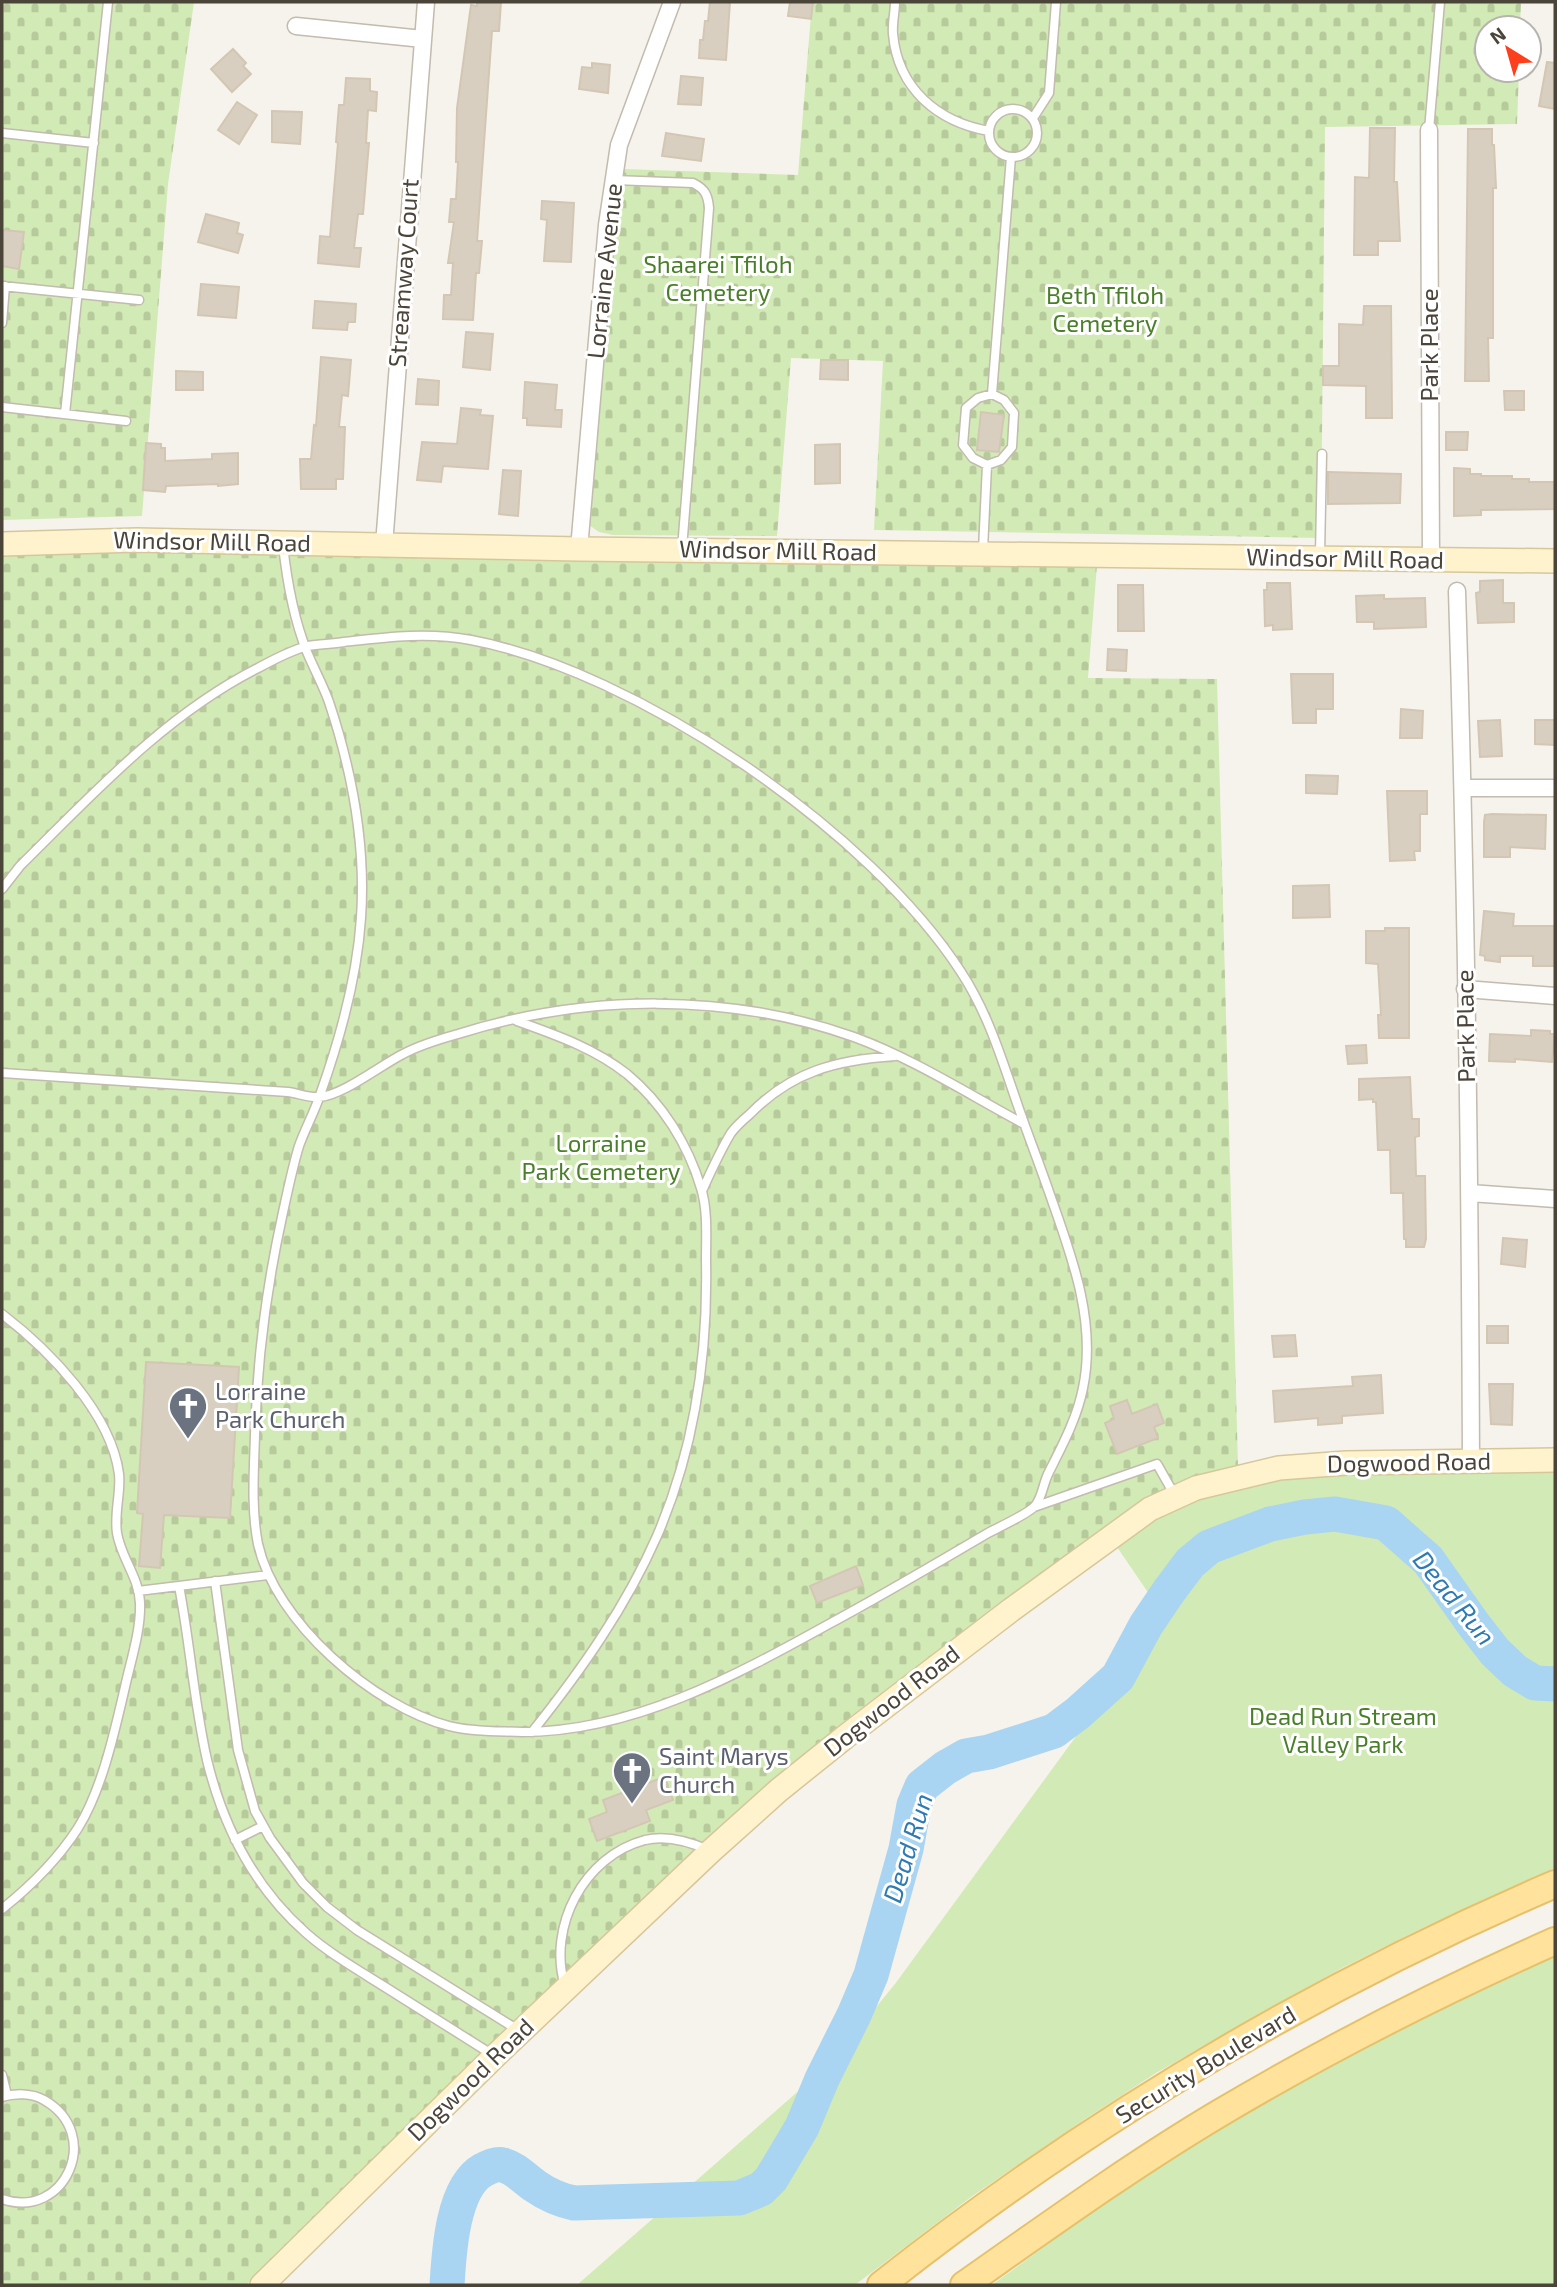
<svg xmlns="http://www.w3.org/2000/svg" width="1557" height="2287" font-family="'Exo 2',sans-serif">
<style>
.cemetery{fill:url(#cemetery-stones)}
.park{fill:#d2eab5}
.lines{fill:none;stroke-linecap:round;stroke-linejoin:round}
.river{stroke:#a9d4f2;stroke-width:35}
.building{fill:#d8cfc1;stroke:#d3c7b4;stroke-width:2}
.lane-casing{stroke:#c2bbae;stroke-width:11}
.street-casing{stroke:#c2bbae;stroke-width:19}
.secondary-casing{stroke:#d6c79b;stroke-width:26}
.primary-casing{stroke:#e6c16a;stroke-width:30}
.lane{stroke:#fff;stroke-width:8}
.street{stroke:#fff;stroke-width:16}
.secondary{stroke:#fff3cd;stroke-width:23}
.primary{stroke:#ffe39c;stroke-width:26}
.labels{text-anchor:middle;stroke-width:6;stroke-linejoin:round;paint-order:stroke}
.park-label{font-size:24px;fill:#4a7f2a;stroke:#fff}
.street-label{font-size:24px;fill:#4b4439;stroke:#fff}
.worship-label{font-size:24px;fill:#5b616d;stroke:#fff;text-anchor:start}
.water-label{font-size:26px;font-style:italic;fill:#2e7ab2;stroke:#fff}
</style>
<defs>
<pattern id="cemetery-stones" width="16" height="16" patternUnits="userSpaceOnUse" patternTransform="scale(1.75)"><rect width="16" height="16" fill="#d2eab5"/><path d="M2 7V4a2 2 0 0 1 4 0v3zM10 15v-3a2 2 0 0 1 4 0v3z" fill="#b6ca9c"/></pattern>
</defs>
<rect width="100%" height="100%" fill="#f6f3ec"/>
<path class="cemetery" d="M2,2H194L168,184L142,516L2,520Z
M812,2H1521L1520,28H1487V70H1519L1517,124L1325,127L1321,538L874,530L883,361L791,358L777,536L613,535L599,532L589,525L614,228L623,169L798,175Z
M136,550L1097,565L1088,678L1217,679L1238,1466L1192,1479L1144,1502L1105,1528L838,1729L720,1828L246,2285H2V553Z"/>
<path class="park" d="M1555,1471V1868L1410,1934L1340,1969L1156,2073L1085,2119L971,2197L855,2285H577L803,2087L846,2044L895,1984L1164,1616L1115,1544C1140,1527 1165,1509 1193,1497C1237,1479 1289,1477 1336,1475C1409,1471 1482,1471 1555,1471Z
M1555,1954V2285H992L1118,2193L1286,2088L1393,2031Z"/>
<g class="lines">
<path class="river" d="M447,2285C449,2253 452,2188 483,2170C489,2167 496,2163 503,2165C515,2168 525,2179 535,2186C548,2195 559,2200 574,2203L739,2198L761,2189L771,2179L802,2127L822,2079L854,2015L871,1975L906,1849L914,1805L922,1786L945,1768L966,1756L989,1752L1054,1731L1078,1713L1118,1677L1146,1625L1169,1591L1190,1563L1209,1547L1270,1524L1305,1517L1335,1514L1386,1523L1428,1560L1474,1625L1495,1652L1515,1671L1535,1683L1555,1684"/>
</g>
<path class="building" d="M477,2H501L499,31H492L477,241H482L479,273H476L473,320L443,319L444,295H451L453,263H448L454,222H449L451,199H456L458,162H456L457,108L471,5L477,6Z
M710,2H730L726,60L699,58L700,40H703L705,21H708Z
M790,2H813L811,19L788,16Z
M233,49L246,63L243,66L251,74L232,92L211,69Z
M1547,62L1555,63V109L1539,106Z
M592,63L610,65L608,93L579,89L582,67L592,68Z
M681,76L703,78L701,105L678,104Z
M346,78L370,79V91L377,92L376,111L368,110L366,143H369L363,214H358L354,248H361L359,267L318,263L320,236L330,237L338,143L336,142L339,105H344Z
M237,102L257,115L239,144L218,130Z
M272,111L302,112L300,144L272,142Z
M1370,128H1395L1394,182H1397L1400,241H1378V255H1354L1355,177L1369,178Z
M1468,129H1492V145H1494L1496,188H1493V338H1488L1489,381H1465Z
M666,133L704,139L701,161L662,156Z
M542,201L574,203L571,262L544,261L547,220L541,219Z
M206,214L239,223L237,233L243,235L238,253L198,242Z
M2,230L24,232L19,269L2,266Z
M201,284L239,287L236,318L198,315Z
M315,301L356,304L355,322H348L347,330L313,328Z
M1364,306H1391L1392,418H1366V386L1323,385V366H1339V324L1363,325Z
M466,332L493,334L490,370L463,367Z
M321,357L351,360L348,396L342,395L339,427H345L343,479H336V489H301L300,459H311L314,425L316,426Z
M821,360H848V380L820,379Z
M176,371L203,372V390H176Z
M418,379L439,381L438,405L416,404Z
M525,382L557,385L555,410H562L561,427L527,425V418H523Z
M1504,391H1524V410H1505Z
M461,408L481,410L480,415L493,416L488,469L443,466L441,482L417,480L422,442L457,444Z
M981,412L1004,415L999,452L977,450Z
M1446,432H1468L1467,450H1446Z
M146,443L161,444V448H165V461L212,459V454L238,453V484L218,486V484L166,486L165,492L143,490Z
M840,444V483L815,484V445Z
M1454,468L1470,469V474H1481V476H1512V479H1529V482H1555V509L1481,510V515L1454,516Z
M503,470L521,471L518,516L499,514Z
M1328,472L1401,474L1400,503L1328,504Z
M1503,580V603H1514V622L1478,623L1476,593L1480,592V581Z
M1267,583H1290L1292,629L1273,630V625L1265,626L1264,590H1267Z
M1118,585H1143L1144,631H1118Z
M1384,595V599L1425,598L1426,627L1374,629V622H1357L1356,596Z
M1108,649L1127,650L1126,671L1107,670Z
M1291,674H1333V709H1316V723H1293Z
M1401,709L1423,711L1422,738H1400Z
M1500,720L1502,756L1480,757L1478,721Z
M1535,720H1555V745L1535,744Z
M1306,775L1338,776L1337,794L1306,793Z
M1387,791H1427V814H1420V851H1414L1415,860L1390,861Z
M1492,814L1546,815L1545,849L1510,847V857H1484V822L1485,815Z
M1329,885L1330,917L1293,918V886Z
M1484,911L1514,914L1513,926H1555V966H1533V956H1500V962L1485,960V956L1480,955Z
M1385,928H1409V1038H1379L1378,1015H1381L1378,964L1366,963V931H1385Z
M1531,1030L1550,1031V1034H1555L1552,1062L1515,1059V1062L1489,1061L1490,1034L1531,1036Z
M1366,1045L1367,1063L1348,1064L1346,1046Z
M1410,1077L1412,1119H1419V1136L1415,1137L1416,1176H1425L1426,1239L1424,1247H1406V1239H1404L1403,1193H1391L1390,1150H1378L1376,1102H1373V1099L1359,1100V1079Z
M1503,1238L1527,1240L1525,1267L1501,1264Z
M1487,1326H1508V1343H1487Z
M1295,1335L1297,1356L1274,1357L1272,1336Z
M146,1362L239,1367L230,1518L164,1515L160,1568L139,1566L143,1514L137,1513Z
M1381,1375L1383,1413L1342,1416V1423L1318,1425V1418L1275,1422L1273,1391L1353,1386L1352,1377Z
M1489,1384H1513L1512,1425L1491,1424Z
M1127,1400L1132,1414L1157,1404L1164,1423L1154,1427L1158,1438L1117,1454L1105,1423L1114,1419L1110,1406Z
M856,1566L863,1585L817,1603L810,1586Z
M664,1777L673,1800L646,1810L650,1821L597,1841L589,1819L607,1812L603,1800Z"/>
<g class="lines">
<g class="lane-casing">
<path id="lane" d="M895,2C895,12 892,24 893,34C898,89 938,122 989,131
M989 133a24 24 0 1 1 48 0a24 24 0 1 1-48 0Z
M1033,118L1049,93L1056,2
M1429,130L1440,2
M2,133L94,143
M614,180L693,183C705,189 708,195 709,208L682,549
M2,286L139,300
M2,323L5,286
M992,394L1011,157
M992,394L1004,400L1014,413L1012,447L1001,460L987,465L973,458L963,445L966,408L978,398Z
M2,407L126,421
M65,414L108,2
M983,550L987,465
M1320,555L1322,454
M2,889L20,866C93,794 165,715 258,668C273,660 291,650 308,646C320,644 332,644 344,642C388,637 427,632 471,640C636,671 870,831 961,972C988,1013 1002,1060 1018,1106C1028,1135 1039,1163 1049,1192C1071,1254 1097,1321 1083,1388C1077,1418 1063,1444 1049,1472C1043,1483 1043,1496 1035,1506C1028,1514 999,1527 988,1533C935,1564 883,1595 829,1624C735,1676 632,1732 522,1732C498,1731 472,1732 449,1726C374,1707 275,1622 258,1544C251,1509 254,1470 255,1435C257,1361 266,1290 282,1217C287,1194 292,1169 299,1146C305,1129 314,1113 320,1095C340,1039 357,978 361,918C366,845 352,771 329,702C323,685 314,669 307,652C293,617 287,582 283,545
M517,1021C556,1035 594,1048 627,1074C662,1103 688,1144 701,1188C708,1210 706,1238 706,1261C708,1356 695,1448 657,1536C626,1607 580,1672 532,1732
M2,1073L288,1092C297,1093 309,1098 319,1097C342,1096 381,1065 403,1054C420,1045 440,1039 458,1034C586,994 727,992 854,1037C914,1059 968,1094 1024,1124
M702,1191C711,1171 720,1151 731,1133C736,1126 743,1120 750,1114C792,1071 837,1060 895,1056
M2,1314C49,1350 111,1413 119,1474C121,1493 114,1513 117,1533C121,1558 139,1577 140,1603C141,1630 131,1660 125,1687C115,1730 102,1790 78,1828C58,1859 31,1886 2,1909
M1034,1507L1157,1464L1174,1494
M215,1581L238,1750L255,1811L270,1838L303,1883L327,1907L357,1930L518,2030
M179,1586C190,1643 194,1703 207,1760C223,1826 254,1887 306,1933C330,1954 358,1970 385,1987C421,2010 457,2032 493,2055
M138,1591L268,1575
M235,1840L263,1826
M565,1986C547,1927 584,1856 645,1840C667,1835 688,1841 708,1850
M2,2075L7,2095
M2,2097C15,2093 32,2093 44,2100C104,2134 65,2221 2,2199"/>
</g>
<g class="street-casing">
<path id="street" d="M296,26L423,39
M1429,130L1431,560
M384,545L426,2
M579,549L607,225L619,145L672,2
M1457,591C1466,881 1470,1171 1471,1462
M1463,788H1555
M1465,989L1555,996
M1470,1193L1555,1199"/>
</g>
<g class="secondary-casing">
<path id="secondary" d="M2,544L137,540L579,549L1555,561
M262,2285L495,2056L711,1851L779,1790L845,1737L1011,1610L1150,1509L1196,1488L1279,1468L1346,1463L1555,1460"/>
</g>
<g class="primary-casing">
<path id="primary" d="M881,2285C1086,2123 1315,1987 1555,1884
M964,2285C1048,2226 1131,2166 1220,2113C1328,2049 1440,1992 1555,1941"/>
</g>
<use href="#lane" class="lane"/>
<use href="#street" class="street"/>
<use href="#secondary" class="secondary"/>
<use href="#primary" class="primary"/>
</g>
<defs>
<g id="church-pin" transform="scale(2.0125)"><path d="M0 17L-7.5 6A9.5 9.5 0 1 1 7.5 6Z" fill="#6b7280" stroke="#fff"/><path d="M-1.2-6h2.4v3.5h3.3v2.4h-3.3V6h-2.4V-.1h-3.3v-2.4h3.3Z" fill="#fff"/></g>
</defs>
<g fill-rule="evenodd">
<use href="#church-pin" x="188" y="1406"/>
<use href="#church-pin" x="632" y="1771"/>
</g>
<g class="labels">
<g class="park-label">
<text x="718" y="273">Shaarei Tfiloh<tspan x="718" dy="28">Cemetery</tspan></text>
<text x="1105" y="304">Beth Tfiloh<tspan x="1105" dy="28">Cemetery</tspan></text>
<text x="601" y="1152">Lorraine<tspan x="601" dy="28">Park Cemetery</tspan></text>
<text x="1343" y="1725">Dead Run Stream<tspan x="1343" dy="28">Valley Park</tspan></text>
</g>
<g class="street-label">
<text transform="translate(605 271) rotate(-84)" y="8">Lorraine Avenue</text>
<text transform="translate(404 273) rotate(-86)" y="8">Streamway Court</text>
<text transform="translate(1430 345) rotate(-90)" y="8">Park Place</text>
<text transform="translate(212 542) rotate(1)" y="8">Windsor Mill Road</text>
<text transform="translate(778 551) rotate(1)" y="8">Windsor Mill Road</text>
<text transform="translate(1345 559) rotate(1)" y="8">Windsor Mill Road</text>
<text transform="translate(1466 1026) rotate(-91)" y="8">Park Place</text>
<text transform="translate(1409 1463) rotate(-1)" y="8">Dogwood Road</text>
<text transform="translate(892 1701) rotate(-38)" y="8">Dogwood Road</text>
<text transform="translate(1206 2065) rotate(-31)" y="8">Security Boulevard</text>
<text transform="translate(471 2080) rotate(-44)" y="8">Dogwood Road</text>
</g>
<g class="worship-label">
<text x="215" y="1400">Lorraine<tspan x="215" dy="28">Park Church</tspan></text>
<text x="659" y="1765">Saint Marys<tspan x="659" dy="28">Church</tspan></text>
</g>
<g class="water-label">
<text transform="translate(1454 1598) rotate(51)" y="9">Dead Run</text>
<text transform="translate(908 1848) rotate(-73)" y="9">Dead Run</text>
</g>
</g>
<rect width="1557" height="2287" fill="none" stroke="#4b4439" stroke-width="7"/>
<g transform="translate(1508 49) rotate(323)"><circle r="33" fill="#ffffff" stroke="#b7b4b0" stroke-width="2"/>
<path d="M0-5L12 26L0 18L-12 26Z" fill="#fc3f1d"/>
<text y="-10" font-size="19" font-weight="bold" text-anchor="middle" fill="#4b4439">N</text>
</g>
</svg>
